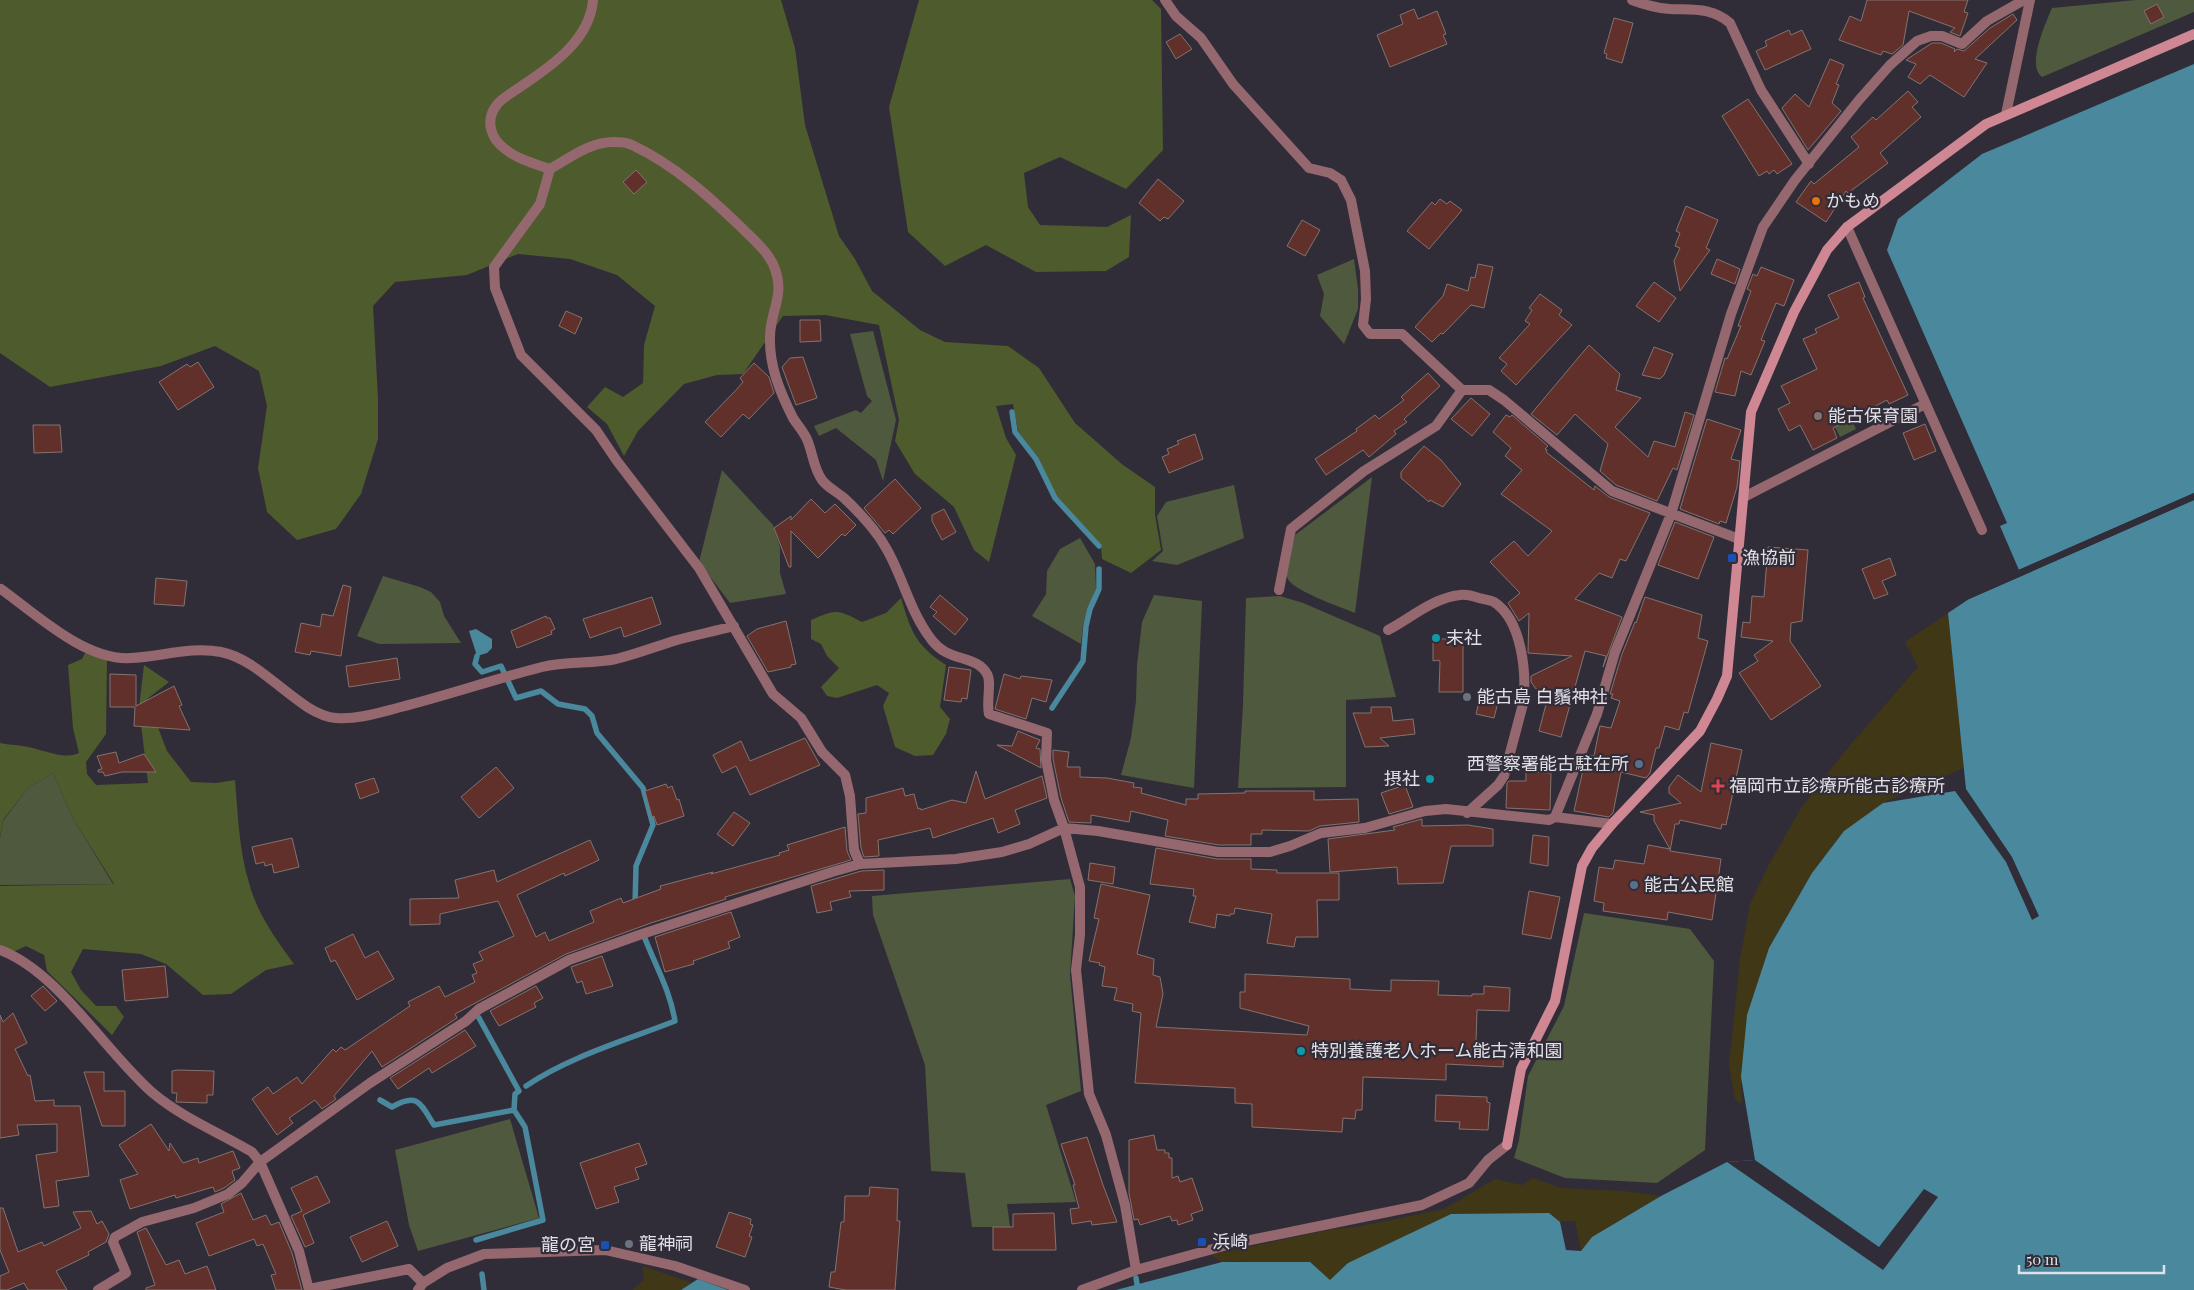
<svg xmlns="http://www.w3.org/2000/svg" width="2194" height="1290" font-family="'Playfair Display','Noto Sans JP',serif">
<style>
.green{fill:#4f593e}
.forest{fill:#4d5b2d}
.sand{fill:#3f3716}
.water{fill:#4a889d}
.pier{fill:#312d38}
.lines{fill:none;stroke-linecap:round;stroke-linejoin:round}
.stream{stroke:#4a889d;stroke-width:5.5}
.building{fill:#61302b;stroke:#827370}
.street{stroke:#95686f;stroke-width:10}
.secondary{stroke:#cf8793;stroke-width:10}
.food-dot{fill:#e8710a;stroke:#312d38;stroke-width:2}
.education-dot{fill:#8d6e63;stroke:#312d38;stroke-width:2}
.transit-dot{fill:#1a4fb4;stroke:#312d38;stroke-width:2}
.culture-dot{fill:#0f9aa8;stroke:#312d38;stroke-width:2}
.worship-dot{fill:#6b7280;stroke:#312d38;stroke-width:2}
.service-dot{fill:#5c6f8a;stroke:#312d38;stroke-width:2}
.health-dot{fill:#e0444e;stroke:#312d38;stroke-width:2}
.labels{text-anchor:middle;stroke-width:4.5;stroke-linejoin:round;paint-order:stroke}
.poi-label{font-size:18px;fill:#e2e0e7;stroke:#312d38;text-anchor:start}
</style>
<rect width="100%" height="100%" fill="#312d38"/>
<path class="green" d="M2136,0H2194V12L2042,77C2026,66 2046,22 2052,8Z
M1354,259L1358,289V309L1344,344L1320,316L1324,294L1317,275Z
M873,331L896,420L883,481L876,460L836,428L819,436L814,426L856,410L861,413L872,401L867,396L850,334Z
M1850,417L1856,429L1840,437L1834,425Z
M722,470L773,525L780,547V573L786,594L730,603L699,562Z
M1372,477L1355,613C1341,607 1290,590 1287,577C1285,569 1293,545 1295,535Z
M1234,485L1244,538L1177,565L1152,561L1163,551L1157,516L1166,502Z
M1080,538L1095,564L1096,589L1083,625L1081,644L1032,616L1046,594L1047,571L1060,549Z
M383,576L420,587L431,592L440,602L444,616L461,643L379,644L357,636Z
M1154,595L1202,601L1194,788L1121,775L1131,738L1136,701L1137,665L1142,622Z
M1280,596L1303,603L1380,636L1396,697L1346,700V787L1238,788L1243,705L1246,598Z
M53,773L72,817L113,884L0,885V838L3,821L28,788Z
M1070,879L1075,896L1070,975L1081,1091L1046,1105L1076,1202L1007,1204L1010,1227H972L965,1173L931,1171L925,1065L873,915L872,896Z
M1584,913L1690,929L1714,961L1705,1150L1657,1183L1565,1178L1514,1158L1519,1140L1528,1076L1564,1006Z
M510,1119L539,1218L418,1251L409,1225L395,1150Z"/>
<path class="forest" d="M0,0H781L795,48L805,125L839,236L855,259L872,291L920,330L945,342L1008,346L1039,368L1075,423L1123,465L1155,487V515L1161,550L1131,573L1102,559L1101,546L1056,496L1038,457L1018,431L1013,404L996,406L1006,438L1016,455L989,562L974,550L954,507L915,474L895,441L899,420L879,325L825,315L783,316L743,374L717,375L684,384L638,431L624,456L607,424L587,407L605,387L623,397L643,383L644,345L655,306L617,275L570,259L518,254L467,275L395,282L373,306L378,399V439L361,494L336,529L297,540L267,512L258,468L267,406L259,371L215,346L161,366L50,387L0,353Z
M919,0H1152L1161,9L1163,150L1126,189L1060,157L1024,173L1028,207L1040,225L1107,227L1131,215L1129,257L1106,271L1036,272L986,245L945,266L908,232L889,107Z
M901,598C911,631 915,645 946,665L940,707L950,719L946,734L933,755L915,756L895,747L883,706L889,693L877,685L837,698L827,696L821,687L839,668L827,656L821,644L811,639V620C836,609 837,609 862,622L886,613Z
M86,651L107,660L106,734L86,762L87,774L96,785L148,783L139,707L144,665L169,682L147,699L167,751L191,782L216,783L235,780C238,815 239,850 249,883C257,913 276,940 294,964L266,970L231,994L203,995L166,964L141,954L83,949L71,972L81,990L96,1006H116L124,1017L112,1035L47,971L44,955L26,946L13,952L0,949V886L114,884L72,817L53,773L28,788L3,820L0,837V743C9,745 19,745 28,747C44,750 64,760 79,753L73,728L68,665L82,659Z"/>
<path class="sand" d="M1948,613L1964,768L1883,803L1844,831L1812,873L1769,948L1741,1077L1742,1105L1735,1099L1729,1065L1740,959L1750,904L1768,866L1801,808L1845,751L1918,667L1905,642Z
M1533,1178L1561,1188L1624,1191L1661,1196L1592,1237L1581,1251L1575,1221L1560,1222L1549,1213L1348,1263L1330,1281L1242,1261L1222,1262L1210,1255L1333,1229L1356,1227L1444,1209L1495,1179L1522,1185Z
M642,1266L693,1283L681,1290H632L644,1280Z"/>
<path class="water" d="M2194,64V493L2019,570L2000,526L2007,523L1887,250L1898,219L1982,154Z
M2194,500V1290H1116L1222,1262H1310L1330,1280L1348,1263L1451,1214L1549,1213L1560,1222L1566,1250L1581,1251L1592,1237L1661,1196L1727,1162L1755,1160L1741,1077L1747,1015L1769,948L1812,873L1844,831L1883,803L1955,791L2006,862L2032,920L2039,916L2012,857L1966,789L1948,613L1969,599Z
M476,629L492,639V648L487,653L477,656L469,631Z
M698,1279L728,1290H681Z"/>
<path class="pier" d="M2194,493V495L2020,572L2016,571Z
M2194,498V500L1969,599L1968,597Z
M1755,1160L1879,1247L1924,1189L1938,1197L1883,1270L1727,1162Z"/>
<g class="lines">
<path class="stream" d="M1012,412L1015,432L1036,459L1055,498L1099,546
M477,656L475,664L482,672L501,666L516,698L541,691L558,704L585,709L592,716L597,733L643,788L653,825L636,866L635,905
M1052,708L1083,661L1086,626L1090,609L1099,589V569
M526,1086C571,1056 624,1041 675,1021C670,990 655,965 644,936
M380,1100L392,1107C418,1092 420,1103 434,1125L514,1110
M476,1240L543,1220L525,1127L514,1110L515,1094L519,1091L479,1018
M482,1274L484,1290
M1136,1278L1137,1284"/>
</g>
<path class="building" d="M1867,0H1968L1964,12L1968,13L1960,36L1950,32L1955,28L1909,11L1903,45L1892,54L1883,51L1881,55L1839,40L1850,16L1861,21Z
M2157,4L2164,17L2151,24L2144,11Z
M1414,9L1418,19L1437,11L1446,34L1443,35L1447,44L1390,67L1377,35L1403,24L1400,15Z
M2013,14L2017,20L1975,59L1987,63L1964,97L1930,75L1920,84L1908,77L1916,64L1906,60L1932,43H1941L1955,49L1954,52L1957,49L1964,51L1990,28Z
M1614,18L1633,23L1622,63L1606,58L1607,54L1604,53Z
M1789,30L1791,35L1802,30L1811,49L1765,70L1756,51L1767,46L1765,41Z
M1180,34L1192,49L1176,59L1166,42Z
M1830,59L1844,65L1836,84L1839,85L1832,103L1841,111L1808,150L1782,108L1795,94L1809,107Z
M1908,91L1918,102L1912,107L1921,117L1880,153L1888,163L1848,193L1846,191L1826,222L1796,202L1811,181L1814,184L1859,147L1851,137L1873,117L1876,120Z
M1748,99L1792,164L1777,174L1774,170L1769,174L1767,171L1759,176L1722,116Z
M636,170L647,182L634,194L623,182Z
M1158,179L1184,201L1168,219L1164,217L1160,221L1139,203Z
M1440,199L1447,204L1450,201L1462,210L1429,249L1407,231L1432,202L1435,205Z
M1686,206L1718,220L1706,248L1710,250L1680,291L1674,261L1680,248L1675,246L1680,233L1676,231Z
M1302,220L1320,230L1305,256L1287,246Z
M1717,259L1740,269L1735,284L1711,274Z
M1478,264L1493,267L1484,308L1471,305L1443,334L1441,333L1432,342L1415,327L1443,296L1447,284L1468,291L1471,277L1475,278Z
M1761,267L1794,280L1784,306L1776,303L1761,340L1765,341L1751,375L1741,371L1735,396L1715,392L1725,358L1727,359L1741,326H1738L1751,291L1747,289L1753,274L1757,276Z
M1654,282L1676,298L1659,322L1636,306Z
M1859,282L1865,297L1863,298L1908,395L1889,404L1887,400L1833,428L1837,438L1813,450L1800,425L1789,431L1778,409L1790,403L1781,386L1817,369L1803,339L1817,333L1815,329L1839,318L1828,295Z
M1540,294L1562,310L1559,315L1572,325L1516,385L1501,371L1507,364L1499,358L1530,324L1525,321L1532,310L1529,308Z
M566,311L582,318L575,334L559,326Z
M800,320H820L821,341L800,342Z
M1589,345L1620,374L1616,390L1641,398L1615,427L1648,457L1654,441L1675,447L1685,412L1694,415L1677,470L1673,468L1657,501L1616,485L1600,471L1608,444L1575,414L1557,435L1531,414Z
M1654,347L1673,354L1664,375L1660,379L1642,375Z
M803,357L817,398L796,405L782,367L790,358Z
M198,362L214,387L178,410L159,382L187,364L190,367Z
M754,363L769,377L774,393L749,419L743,414L721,437L705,422L737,389L743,382L740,378Z
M1428,373L1440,386L1404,419L1407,422L1394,431L1396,434L1369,457L1363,450L1326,475L1315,459L1357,431L1356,429L1375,415L1379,419L1404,400L1401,397Z
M1471,398L1490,414L1472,436L1451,419Z
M1506,415L1510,417L1512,415L1548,446L1545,449L1547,450L1546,452L1594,490L1595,486L1609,497L1650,513L1626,561L1620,559L1612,578L1599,573L1575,599L1622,617L1603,667L1606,656L1585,651L1561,737L1539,731L1549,693L1536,689L1531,682V676L1572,656L1528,653L1529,613L1519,621L1508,603L1520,593L1490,562L1514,541L1528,556L1552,531L1501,494L1522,470L1505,456L1511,448L1493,432Z
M1707,419L1741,430L1731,459L1740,461L1737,487L1726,523L1720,521L1719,524L1680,509Z
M1925,424L1936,451L1914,460L1903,433Z
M33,425H60L62,452L34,453Z
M1195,434L1203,459L1169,473L1162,457L1169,454L1167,449L1179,444L1177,441Z
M1424,446L1441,460L1461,484L1443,507L1430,500L1429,502L1401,478V472Z
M895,479L921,508L893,534L889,530L885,533L864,508Z
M811,499L825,513L835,504L856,525L845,536L842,534L818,558L791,531V567H789L774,528L791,516V520Z
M944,509L956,532L942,540L932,521V515Z
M1675,522L1714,537L1698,579L1658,565Z
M1768,547L1808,550L1802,621L1791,623L1790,641L1821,686L1771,720L1739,673L1758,661L1754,655L1773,641L1741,637L1743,622L1750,623L1752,596L1764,597Z
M1890,558L1896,575L1882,581L1888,594L1874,599L1862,569Z
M156,578L187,581L184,606L154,604Z
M343,585L351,587L341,656L311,651L310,655L295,652L301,623L320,627L322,614L333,616Z
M940,595L968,619L955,635L933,616L937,612L930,607Z
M652,597L661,624L624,637L621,627L590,638L583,619Z
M1645,597L1702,615L1698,638L1708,641L1688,713L1684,712L1679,730L1665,726L1659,748H1656L1650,773L1646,778L1621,772L1613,813L1609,817L1574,811L1584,765L1588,755L1594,756L1600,726L1611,728L1620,701L1611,698L1613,694H1610L1622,654L1635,622L1636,623Z
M546,616L547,618H550L555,629L551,631L552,634L517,648L511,631Z
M786,621L796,664L791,665V667L768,672L747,636L757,629Z
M1433,639H1463V692H1439L1440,662L1439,660L1433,661Z
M397,658L400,679L349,687L346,666Z
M949,667L971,670L967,699L962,698L961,702L944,700Z
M110,674L136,675V706L174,686L182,705L179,706L190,730L134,726L135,707H110Z
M1004,674L1020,679L1021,676L1052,680L1046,702L1032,698L1026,719L995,709Z
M1482,690L1500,694L1494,718L1476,714Z
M1371,707H1391L1393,721L1413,719L1415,734L1380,738L1389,746L1365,747L1353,713H1371Z
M1018,731L1040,740L1036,748L1040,749L1041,768L997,745L1012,746Z
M805,738L820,765L750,795L736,766L722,773L713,755L741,741L750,761Z
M1711,743L1742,750L1726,825L1722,824L1721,829L1680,820L1679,824H1675L1670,851L1721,859L1712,920L1668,912L1667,920L1603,911L1604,903L1594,901L1599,867L1613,869L1615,860L1644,864L1648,845L1670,849L1654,821V815L1640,812L1681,803L1669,793V787L1678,775L1701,792Z
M1053,750L1069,752L1067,767H1080V777L1107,778L1134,783L1133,787L1142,788L1141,793L1186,805V799H1198V794L1245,793V791H1314V800L1358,799L1359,822L1320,826L1309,831L1262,830V834H1251V845H1219L1165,836L1168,820L1131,811L1129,822L1091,815V823L1069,822L1061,798L1053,759Z
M116,752L119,763L144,754L156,772H122L105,776L103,772H98V770L102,769L97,756Z
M496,767L514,788L479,818L461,797Z
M976,771L985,799L1042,776L1047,798L1015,810L1020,824L998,833L993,818L933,838L930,828L878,840L879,856L864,857L861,848L858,814L866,813V798L903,788L905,796L914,794L918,809L920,808L921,810L952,800L966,803Z
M1526,772L1551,773L1550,810L1506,808L1507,783L1509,781H1526Z
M374,778L379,792L360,799L355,784Z
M666,784L668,788L672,786L677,800L679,799L684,816L657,825L654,816L652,817L645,791Z
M1405,785L1413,807L1389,814L1381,793Z
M734,812L750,823L733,846L717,834Z
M1422,819V826L1468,825L1493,829V846H1451L1443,883L1398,884L1397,867L1330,872L1328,839L1395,830L1393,827Z
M845,827L847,851L851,860L725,897L726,899L651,923L566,954L455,1014L457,1018L382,1067L372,1051L334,1096L336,1099L322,1109L315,1100L289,1118L293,1123L277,1135L252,1099L268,1087L273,1094L297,1077L302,1084L333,1049L336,1052L341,1047L345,1050L410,1006L408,1002L439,986L445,997L475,982L472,975L477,973L473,964L483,960L479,952L514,936L498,901L440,914V924L410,925V899L459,898L455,880L494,870L497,882L590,840L599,860L565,876L564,873L517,895L536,937L545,932L549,941L594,922L590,911L621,898L623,903L661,889L660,886L713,872L711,874L780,855L779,853L789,850L787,845Z
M1533,835L1549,837L1548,866L1530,863Z
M292,838L299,867L274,873L272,864L265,866L264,862L256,864L252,847Z
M1156,848L1217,859H1251V869L1277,870V873H1339V900H1317L1318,937H1296L1294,947L1267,943L1272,914L1235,908L1234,914H1230V916L1217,914L1215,928L1189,922L1196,896H1193L1194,889L1150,884Z
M1090,863L1115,867L1113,884L1088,880Z
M884,870V890L849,891L851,897L830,902L832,910L817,913L811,886L861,871Z
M1101,884L1150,895L1137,954L1154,959L1153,975L1160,977L1163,994L1156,1027L1307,1035L1309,1026L1240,1008V992H1245V974L1350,979V989L1391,991V980L1439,981L1438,995L1472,996V994H1484V986L1510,988L1509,1011L1477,1010L1476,1043L1504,1044L1503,1067L1446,1064V1080L1363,1077L1362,1110H1356L1355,1119L1343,1118L1342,1132L1252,1127V1104L1235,1103V1088L1135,1083L1141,1013L1132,1011L1133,1004L1114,1000L1117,988L1102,986L1105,967L1099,965L1100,963L1089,961L1099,919L1094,918Z
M1529,891L1560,897L1551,939L1522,934Z
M731,912L740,937L728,942L730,948L693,961L694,964L665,972L655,937Z
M353,934L365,958L378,951L394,979L357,1000L335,960L331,962L325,948Z
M602,956L613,986L586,994L582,981L577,983L571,967Z
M165,966L168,997L125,1001L122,970Z
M43,986L57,1001L45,1011L31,996Z
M536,986L543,998L534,1003L536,1007L499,1026L490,1011Z
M13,1013L27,1043L15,1049L28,1076L30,1075L35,1101L54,1100V1106H80L89,1176L56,1181L59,1206L44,1208L36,1155L57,1152V1124L17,1125L19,1135L0,1138V1015L3,1022Z
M465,1030L476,1046L432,1073L429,1068L398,1089L390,1078Z
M177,1070L214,1071L213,1095H207V1103L176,1102L177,1093H172V1071Z
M84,1072H104V1091H125V1126H102Z
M1436,1095L1487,1097V1102L1490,1103L1488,1130L1459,1129L1460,1122L1435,1121Z
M151,1124L169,1151L170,1143L183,1163L198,1158L199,1163L233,1151L240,1168L232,1171L235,1180L224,1188L215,1192L213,1187L176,1198L175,1195L130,1209L120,1180L138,1174L119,1145Z
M1154,1135L1157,1150H1165V1153H1169V1158H1172V1178L1178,1176L1180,1182L1192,1178L1203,1210L1191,1214L1193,1220L1178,1225L1177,1220L1172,1221L1170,1216L1140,1225L1138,1219L1134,1220L1129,1193V1140Z
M1087,1137L1103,1185L1117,1222L1092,1225L1091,1221L1072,1224L1070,1209L1079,1208L1073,1185H1075L1061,1144Z
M639,1143L647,1164L635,1168L639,1179L614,1187L619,1202L596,1209L580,1163Z
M317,1176L330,1202L303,1215L314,1243L305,1247L291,1216L302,1211L291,1188Z
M870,1187L898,1189L897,1221H900L895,1290H846L829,1287L831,1272H835L841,1222H844L845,1196H869Z
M241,1193L253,1220L266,1215L271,1225L279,1222L292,1253L302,1290H276L271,1275L276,1274L263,1244L257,1246L254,1239L209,1256L196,1223L224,1212L221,1204Z
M0,1208H3L18,1252L42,1242L44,1246L81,1228L73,1212L91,1211L97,1224L102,1221L109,1234L106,1242L88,1252L89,1255L56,1271L67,1290H28L24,1283L7,1290H0V1276L9,1272L0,1250Z
M729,1212L751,1219L750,1224L753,1225L749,1236L752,1237L745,1257L716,1247Z
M1054,1213L1056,1250H993V1227H1013V1214Z
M387,1221L398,1246L362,1262L350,1237Z
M146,1228L166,1265L179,1260L185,1274L207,1266L216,1290H146V1288L155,1285L137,1232Z"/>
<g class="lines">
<path class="street" d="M1165,0L1176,16L1201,38L1233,84L1309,168L1330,173L1341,180L1351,200L1365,271L1366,299L1363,325L1370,334H1402L1462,390H1489L1504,400L1612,491L1739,539
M1632,0C1645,5 1657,8 1670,9C1693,10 1712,7 1730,23L1761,90L1809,164
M2006,114L2030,0
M550,169C535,164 517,159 505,149C491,139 485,121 496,106C501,98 515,91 523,85C553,65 590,39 593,0
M1847,227L1982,530
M1744,497L1925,404
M0,590L1,589C36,614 85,661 131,658C160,657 191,646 221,652C263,660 299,715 336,718C357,720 381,712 401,707C448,695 495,679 542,667C566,661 592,664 616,659C637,654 657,646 677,640C696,635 715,631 734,626
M1279,590L1291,529L1364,471L1436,426L1462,390
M1388,630C1411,618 1433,598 1460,595C1467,594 1473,596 1479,598C1483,599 1490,600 1494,602C1522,620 1527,673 1523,704L1504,776L1498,785L1467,813
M1555,817L1597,714L1615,652L1671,514L1731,314L1763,227L1795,180L1859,100L1890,65L1917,41L1931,36H1942L1962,44L1987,21L2024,0
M860,864L854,850L850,796L845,775L822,752L801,718L773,694L699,568L617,461L596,430L521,355L495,288L494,267L540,204L550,169C571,157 591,141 616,142C622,142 628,143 632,145C675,165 712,199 745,231C756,242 770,254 775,269C785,296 770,311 770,337C769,366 780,392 793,418C798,426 805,433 808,442C813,455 814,469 822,480C827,487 837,492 844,498C859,512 876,530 886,548C903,577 910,612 931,639C948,663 976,654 987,674C992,682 986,702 989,714L1047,733L1046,760L1054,800L1064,828L1080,887V935L1076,970L1089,1094L1106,1135L1125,1205L1136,1270
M0,950C59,972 106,1053 154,1094C183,1118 220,1133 252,1152L260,1162L299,1251L309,1290
M309,1289L409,1269L423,1283
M98,1290L126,1273L113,1242L115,1237L142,1222L194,1208L228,1194L242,1183L260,1162L370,1083L466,1021L479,1009L569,960L639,935L832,872L860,864L956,859L1002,852L1029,844L1064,828L1098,831L1218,852H1270L1290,846L1321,833L1365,828L1425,811L1446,809L1549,820L1555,817L1612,824
M418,1290L423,1283L447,1268L484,1254L605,1250L675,1266L745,1290
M1082,1290L1136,1270L1231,1244L1422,1205L1469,1183L1488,1160L1507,1145"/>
<path class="secondary" d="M1507,1145L1521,1069L1555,1001L1582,866L1592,848L1612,824L1700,731L1717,699L1727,676L1751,412L1794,312L1827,250L1847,227L1986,124L2194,34"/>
</g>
<circle class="food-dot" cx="1816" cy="201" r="5"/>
<circle class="education-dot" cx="1818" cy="416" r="5"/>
<g class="transit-dot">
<rect x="1727" y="553" width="10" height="10" rx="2.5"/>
<rect x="1197" y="1237" width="10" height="10" rx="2.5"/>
<rect x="600" y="1240" width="10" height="10" rx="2.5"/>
</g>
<g class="culture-dot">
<circle cx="1436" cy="638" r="5"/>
<circle cx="1430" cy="779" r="5"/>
<circle cx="1301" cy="1051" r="5"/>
</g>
<g class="worship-dot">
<circle cx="1467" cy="697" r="5"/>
<circle cx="629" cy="1244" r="5"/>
</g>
<g class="service-dot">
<circle cx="1639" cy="764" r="5"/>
<circle cx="1634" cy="885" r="5"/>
</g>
<path class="health-dot" d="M1715.5 778.5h5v5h5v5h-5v5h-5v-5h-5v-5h5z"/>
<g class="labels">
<g class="poi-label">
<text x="1826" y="207">かもめ</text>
<text x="1828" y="422">能古保育園</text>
<text x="1742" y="564">漁協前</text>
<text x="1446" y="644">末社</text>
<text x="1477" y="703">能古島 白鬚神社</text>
<text x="1629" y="770" text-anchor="end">西警察署能古駐在所</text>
<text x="1420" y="785" text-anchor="end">摂社</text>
<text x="1729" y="792">福岡市立診療所能古診療所</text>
<text x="1644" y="891">能古公民館</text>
<text x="1311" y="1057">特別養護老人ホーム能古清和園</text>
<text x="1212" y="1248">浜崎</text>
<text x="639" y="1250">龍神祠</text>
<text x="595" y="1251" text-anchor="end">龍の宮</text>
</g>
</g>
<path d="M2019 1265v8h145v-8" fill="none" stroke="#e2e0e7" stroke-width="2.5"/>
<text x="2026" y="1265" font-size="15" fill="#e2e0e7" stroke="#312d38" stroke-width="4" paint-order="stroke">50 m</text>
</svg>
